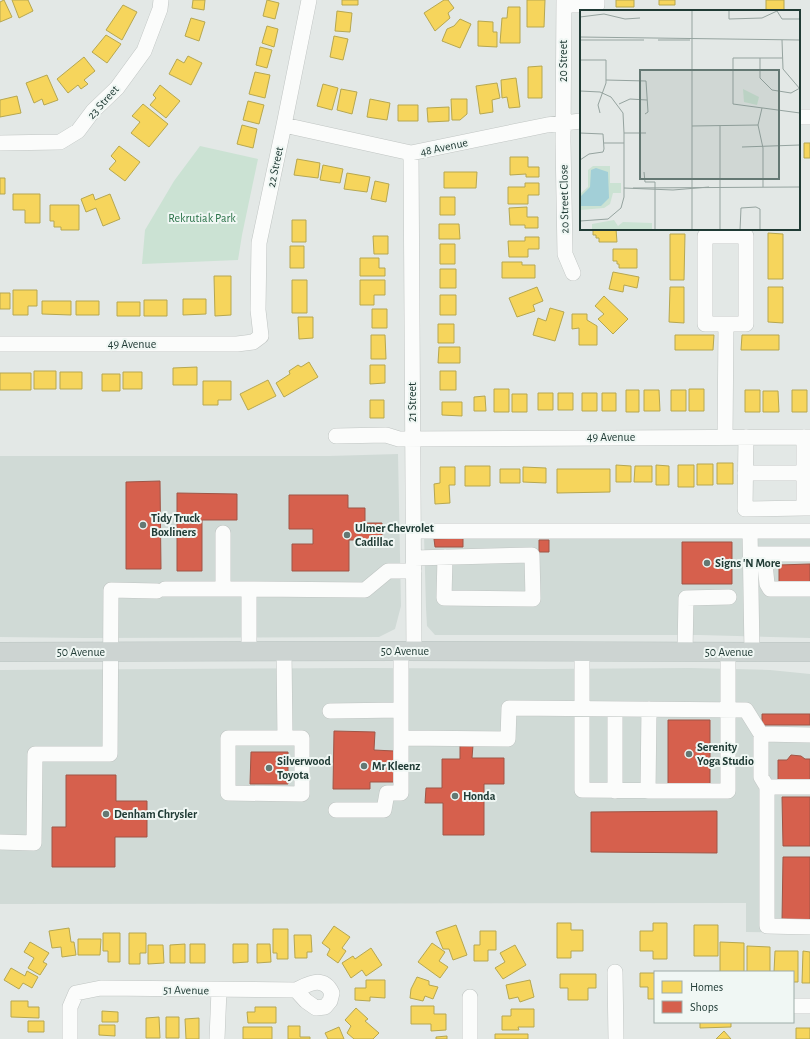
<svg xmlns="http://www.w3.org/2000/svg" width="810" height="1039" font-family="'Alegreya Sans',sans-serif">
<style>
.built{fill:#d0dad6}
.green{fill:#cbe2d3}
.homes{fill:#f6d55c;stroke:#b6a750}
.shops{fill:#d6604d;stroke:#9f5546}
.lines{fill:none;stroke-linecap:round;stroke-linejoin:round}
.minor-casing{stroke:#c0c5c3;stroke-width:16}
.major-casing{stroke:#bbc5c2;stroke-width:20}
.minor{stroke:#fbfcfb;stroke-width:15}
.major{stroke:#cdd4d2;stroke-width:19}
.poi-dot{fill:#647873;stroke:#f0f7f4;stroke-width:1.5}
.labels{text-anchor:middle;stroke-width:4;stroke-linejoin:round;paint-order:stroke}
.street-label{font-size:12px;fill:#203b35;stroke:#f0f7f4}
.park-label{font-size:12px;fill:#2a7248;stroke:#f0f7f4}
.poi-label{font-size:12px;font-weight:bold;fill:#203b35;stroke:#f0f7f4;text-anchor:start}
.inset-road{fill:none;stroke:#95a39f;stroke-width:1}
.view{fill:#647873;fill-opacity:0.15;stroke:#647873;stroke-width:2}
.inset-edge{fill:none;stroke:#203b35;stroke-width:2}
</style>
<rect width="100%" height="100%" fill="#e3e8e6"/>
<path class="built" d="M398,454L401,606L395,629L379,637L86,638L0,637V456H329Z
M424,535H810V638L700,635H435L427,626L426,608Z
M369,668L542,669L691,668L770,670L810,674V933L746,932V903L0,904V670Z"/>
<path class="green" d="M200,146L258,159L242,235L238,260L142,264L145,230L174,181Z"/>
<path class="homes" d="M4,0L12,17L0,22V2Z
M12,0H28L33,11L19,18Z
M193,0H205L204,10L192,8Z
M267,0L279,3L275,19L263,16Z
M342,0H358V5H342Z
M444,0H448L454,8L448,13L450,18L435,31L424,13Z
M527,0H545L544,27H527Z
M616,0H634V7H616Z
M659,0H675V5H659Z
M766,0H784V11H766Z
M123,5L137,12L122,40L106,30Z
M508,7H520V43H500L502,18H507Z
M337,11L352,13L350,32L335,31Z
M191,18L205,22L199,41L185,36Z
M460,19L471,24L460,48L442,41L447,29L454,26Z
M478,21L493,22V32H497V47L478,46Z
M267,26L278,29L274,47L262,43Z
M106,35L121,44L107,63L92,52Z
M334,36L348,39L343,60L330,57Z
M260,47L272,50L267,68L256,65Z
M188,56L202,63L191,85L169,74L177,59L184,63Z
M84,57L95,71L84,80L88,84L81,89L78,85L68,93L57,79Z
M542,66V98H528V67Z
M255,72L270,75L265,98L249,94Z
M47,75L58,100L44,105L42,99L34,103L26,83Z
M516,78L520,107L509,108L507,97L502,98L501,80Z
M497,83L500,98L492,100L493,112L480,114L476,86Z
M323,84L338,88L332,110L317,106Z
M160,85L180,101L166,118L150,105L156,98L153,95Z
M341,89L357,92L352,114L337,110Z
M17,96L21,113L0,117V100Z
M370,99L390,103L387,120L367,117Z
M451,99H467V114L460,120H452Z
M248,101L264,105L259,124L243,120Z
M143,104L168,124L149,147L131,133L140,122L132,116Z
M398,105H418V121H398Z
M449,107V121L428,122L427,108Z
M242,125L257,129L253,148L237,144Z
M804,143H810V158H804Z
M119,146L140,162L125,181L109,169L116,161L111,156Z
M510,157H528V167H539V177H526V174L510,175Z
M297,159L320,163L318,178L294,175Z
M323,165L343,169L340,183L320,180Z
M444,172H477L476,188H444Z
M347,173L370,177L367,192L344,189Z
M0,178H5V194H0Z
M375,181L389,184L386,202L371,199Z
M525,183H539V195H528V204H508V187H525Z
M13,194H40V223H25V210H13Z
M93,194L95,200L110,194L120,219L103,226L96,208L86,212L81,199Z
M440,197H455V215H440Z
M50,205H79V230H61V227H54V221H50Z
M527,207V217H538V228H525V225H510L509,208Z
M292,220H306V242H292Z
M439,224H459L460,239H439Z
M593,229H616L617,242H599V238H596V235H593Z
M768,233L783,234V279H768Z
M670,234H685L684,280H670Z
M373,236H388V254H374Z
M525,237H539V249H528V257H509L508,241H525Z
M440,244H455V264H440Z
M290,246H304V268H290Z
M613,249H637V268H619V264H617V261H613Z
M360,258H379V268H385V276H360Z
M502,262H522V265H535V278H502Z
M440,269H456V288H440Z
M613,272L639,277L637,288L624,285L623,292L609,289Z
M214,276H231V315L215,316Z
M292,280H307V313H292Z
M360,280H385V295H374V305H360Z
M537,287L543,301L533,305L535,311L517,317L509,298Z
M670,287H684V323L669,322Z
M768,287H783V323L768,322Z
M13,290H37V306H28V315H13Z
M0,293H10V309H0Z
M440,295H456V315H440Z
M604,296L628,319L613,334L598,319L604,314L595,306Z
M183,299H206V314L183,315Z
M144,300H167V316H144Z
M42,301H71V315L42,314Z
M76,301H99V315H76Z
M117,302H140V316H117Z
M550,308L564,312L555,341L533,335L538,318L546,321Z
M372,309H387V328H372Z
M572,314H587V320L597,326V345H579V328L572,329Z
M298,317H313V338L299,339Z
M438,324H454V343H438Z
M371,335H385L386,359H371Z
M675,335H714L713,350H675Z
M742,335H779V350H741Z
M439,347H460V363H438Z
M309,362L318,377L284,397L276,383L290,374L289,371L298,365L301,367Z
M370,365H385V383L370,384Z
M197,367V385H173V368Z
M34,371H56V389H34Z
M440,371H456V390H440Z
M60,372H82V389H60Z
M123,372H142V389H123Z
M0,373H31V390H0Z
M102,374H120V391H102Z
M268,380L276,396L248,410L240,394Z
M203,381H231V400H218V405H203Z
M494,389H509V412H494Z
M689,389H704V411H689Z
M626,390H639V412H626Z
M644,390H659L660,411H644Z
M671,390H686V411H671Z
M745,390H760V412H745Z
M792,390H807V412H792Z
M763,391H778L779,412H763Z
M538,393H553V410H538Z
M558,393H573V410H558Z
M582,393H597V411H582Z
M602,393H616V411H602Z
M512,394H527V412H512Z
M485,396L486,411H474V397Z
M370,400H384V418H370Z
M442,402H462V416L442,415Z
M717,463H733V484H717Z
M697,464H713V485H697Z
M616,465L631,466V482H616Z
M656,465L669,466V485H656Z
M678,465H694V487H678Z
M465,466H490V486H465Z
M635,466H652V482H634Z
M440,467H455V485H449L450,503L435,504L434,484L440,483Z
M523,467L546,468V483L523,482Z
M500,469H520V483H500Z
M557,469H610V492L557,493Z
M557,923H571V930H583V951H571V958H557Z
M653,923H667V959H653V951H640V931H653Z
M456,925L467,955L453,960L449,949H443L436,932Z
M694,925H718V956H694Z
M334,926L350,937L342,948L346,951L338,963L327,955L330,949L322,943Z
M69,928L71,942H74L76,955L62,957L61,947L52,948L49,931Z
M273,929H288V959H277V953H273Z
M480,931H496V950H488V961H474V945H480Z
M103,933H120V962H108V951H103Z
M129,933H146V953H140V964H129Z
M294,935H311L312,952H307V958H295Z
M78,939H101L100,955H78Z
M30,942L49,953L43,962L47,964L40,975L28,968L34,958L24,952Z
M720,942L744,943V972H720Z
M432,943L445,952L439,961L448,967L440,978L418,962Z
M185,944V963H170V945Z
M190,944H205V963H190Z
M233,944H248V962L233,963Z
M257,944H270L271,962L257,963Z
M148,945H163L164,963L148,964Z
M515,945L526,965L503,979L495,968L505,962L500,953Z
M747,946L770,947V972H747Z
M371,948L382,965L366,976L362,970L351,978L342,963L353,956L355,959Z
M775,951H798V982H793V972H774Z
M803,951L810,952V983H802Z
M11,968L25,976L27,971L38,977L32,988L23,983L19,989L4,980Z
M640,973H655V999H648V987H640Z
M560,974H596V988H588V1000H568V988H560Z
M417,977L429,981V985L438,987L433,999L425,996L423,1001L410,998L411,989Z
M366,980H385V998L370,997V1001L355,1000V988H366Z
M530,980L534,997L520,1002L518,997L509,999L506,985Z
M11,1001H28V1007H39V1018L11,1017Z
M411,1006H434V1014H446V1030L431,1031V1024H411Z
M255,1007H276V1023H248L247,1012H255Z
M356,1008L368,1019L365,1021L379,1033L373,1039H354L347,1033L351,1026L345,1020Z
M511,1009H534V1027H518L519,1030H502V1016H511Z
M102,1011L118,1012V1022H102Z
M159,1017L160,1038H146V1018Z
M166,1017H179V1038H166Z
M199,1018V1039H186L185,1019Z
M28,1021H44V1032H28Z
M700,1022H731V1027L700,1028Z
M99,1025H115V1036L99,1035Z
M288,1026H300V1037H310V1039H288Z
M243,1027H272V1039H243Z
M339,1027L344,1039H328L325,1033Z
M796,1028H810V1039H796Z
M724,1031L731,1039H716Z
M495,1034H528V1039H495Z
M447,1036V1039H436V1037Z"/>
<path class="shops" d="M160,481L161,569H126V482Z
M177,493L237,494V520H202V571H177Z
M289,495H348V508H365V523H382V540H349V571H292V544H313V529H289Z
M463,538V547H435L434,539Z
M539,540H549V552H539Z
M682,542H732V584H682Z
M810,564V587H779V565Z
M762,714H810V725H762Z
M668,720H710V784H668Z
M334,731L375,732L374,750L394,751V782H370V789H333Z
M460,745H473L472,758H504V784H484V835H443V803H425L426,788H442V759H460Z
M251,752H288V784H250Z
M791,755L801,756L805,759H810V781H778V760H787Z
M66,775H116V801H147V837H115V867H52V827H66Z
M782,797H810V846H783Z
M717,811V853L591,852V812Z
M783,857H810V921H782Z"/>
<g class="lines">
<g class="minor-casing">
<path id="minor" d="M564,0L563,141L565,254L573,273
M564,5H597V0
M799,117H810
M284,125L411,153L547,125L581,121
M0,143L60,142L78,131L93,111L117,88L144,51L160,9L161,0
M411,153L414,651
M0,344H237L253,342L261,336L258,310L259,243L284,125L309,0
M336,436L386,435L399,439L810,437
M725,437L726,324H746V236H705V324H726
M746,437L745,509L804,508
M804,437V508H810
M745,473H804
M413,531H810
M750,531L752,652
M223,533V589
M755,554H810
M764,554L767,584L770,589H810
M414,558L532,555L533,599L444,598L445,557
M165,589H249V651
M249,589L365,590L388,571H414
M284,651L285,738H228V793L302,794V738H285
M582,651V790L715,791H728V652
M685,652L686,598L729,597
M615,709V791
M330,711L401,710V651
M761,734L810,735
M401,738L508,739L509,708L746,710L761,734V777L767,787V926L810,927
M767,787H810
M648,791L649,709
M336,810H384L387,793H401V710
M0,842L34,843L35,754H110L111,590L157,591
M615,972L616,1039
M470,997V1039
M793,1006H810
M70,1039V1007L76,993L101,988L296,990C309,984 323,975 332,993L330,1001L325,1007L316,1008L306,1001L296,990
M217,1039L219,990"/>
</g>
<g class="major-casing">
<path id="major" d="M0,652L401,651L810,652"/>
</g>
<use href="#minor" class="minor"/>
<use href="#major" class="major"/>
</g>
<g class="poi-dot">
<circle cx="143" cy="525" r="4"/>
<circle cx="347" cy="535" r="4"/>
<circle cx="707" cy="563" r="4"/>
<circle cx="689" cy="754" r="4"/>
<circle cx="364" cy="766" r="4"/>
<circle cx="269" cy="768" r="4"/>
<circle cx="455" cy="796" r="4"/>
<circle cx="106" cy="814" r="4"/>
</g>
<g class="labels">
<g class="street-label">
<text transform="translate(563 61) rotate(-90)" y="4">20 Street</text>
<text transform="translate(103 102) rotate(-48)" y="4">23 Street</text>
<text transform="translate(444 147) rotate(-12)" y="4">48 Avenue</text>
<text transform="translate(275 167) rotate(-78)" y="4">22 Street</text>
<text transform="translate(564 199) rotate(-91)" y="4">20 Street Close</text>
<text x="132" y="348">49 Avenue</text>
<text transform="translate(412 402) rotate(-90)" y="4">21 Street</text>
<text x="611" y="441">49 Avenue</text>
<text x="405" y="655">50 Avenue</text>
<text x="81" y="656">50 Avenue</text>
<text x="729" y="656">50 Avenue</text>
<text transform="translate(186 990) rotate(1)" y="4">51 Avenue</text>
</g>
<g class="park-label">
<text x="202" y="222">Rekrutiak Park</text>
</g>
<g class="poi-label">
<text x="151" y="522">Tidy Truck<tspan x="151" dy="14">Boxliners</tspan></text>
<text x="355" y="532">Ulmer Chevrolet<tspan x="355" dy="14">Cadillac</tspan></text>
<text x="715" y="567">Signs 'N More</text>
<text x="697" y="751">Serenity<tspan x="697" dy="14">Yoga Studio</tspan></text>
<text x="277" y="765">Silverwood<tspan x="277" dy="14">Toyota</tspan></text>
<text x="372" y="770">Mr Kleenz</text>
<text x="463" y="800">Honda</text>
<text x="114" y="818">Denham Chrysler</text>
</g>
</g>
<g transform="translate(580 10)">
<rect width="220" height="220" fill="#e3e8e6"/>
<path d="M163,79L179,87L177,95L164,92ZM13,156H30V173H41V183H33L30,194L24,198L0,200V184L8,177V160ZM34,210L38,216L43,212L72,213V220H12V214Z" fill="#cbe2d3"/>
<path d="M16,158L28,162L29,188L21,196H0V187L10,177L11,160Z" fill="#a2cfd7"/>
<path class="inset-road" d="M112,0V220M149,0V9L182,8L197,1M197,1L202,9H220M0,7L24,4L45,9L60,8M0,27L220,30M0,30H64M78,30H110M202,30L203,59L220,79M180,48V68L192,80L211,83L220,78M202,48H153V94L220,103M0,50H26V73L18,95L20,103M26,70L66,71L68,102L65,104M0,81L20,82L31,87L43,103L44,123V187L41,198L28,209L0,211M39,94L50,89L67,90M182,98L178,115L183,138V177M112,116L178,115M140,116V220M0,123L23,124L24,139L23,142L9,144L0,150M44,123H66M24,133H44M162,137L220,135M64,162L65,172H75V220M44,178L93,180L129,177M53,178L220,177M160,220L161,198L176,197L180,199V220"/>
<path class="view" d="M60,60H199V169H60Z"/>
<rect width="220" height="220" class="inset-edge"/>
</g>
<rect x="654" y="971" width="140" height="52" fill="#f0f7f4" stroke="#9daca8"/>
<rect x="662" y="981" width="20" height="12" fill="#f6d55c" stroke="#9daca8"/>
<text x="690" y="991" font-size="12" fill="#203b35">Homes</text>
<rect x="662" y="1001" width="20" height="12" fill="#d6604d" stroke="#9daca8"/>
<text x="690" y="1011" font-size="12" fill="#203b35">Shops</text>
</svg>
